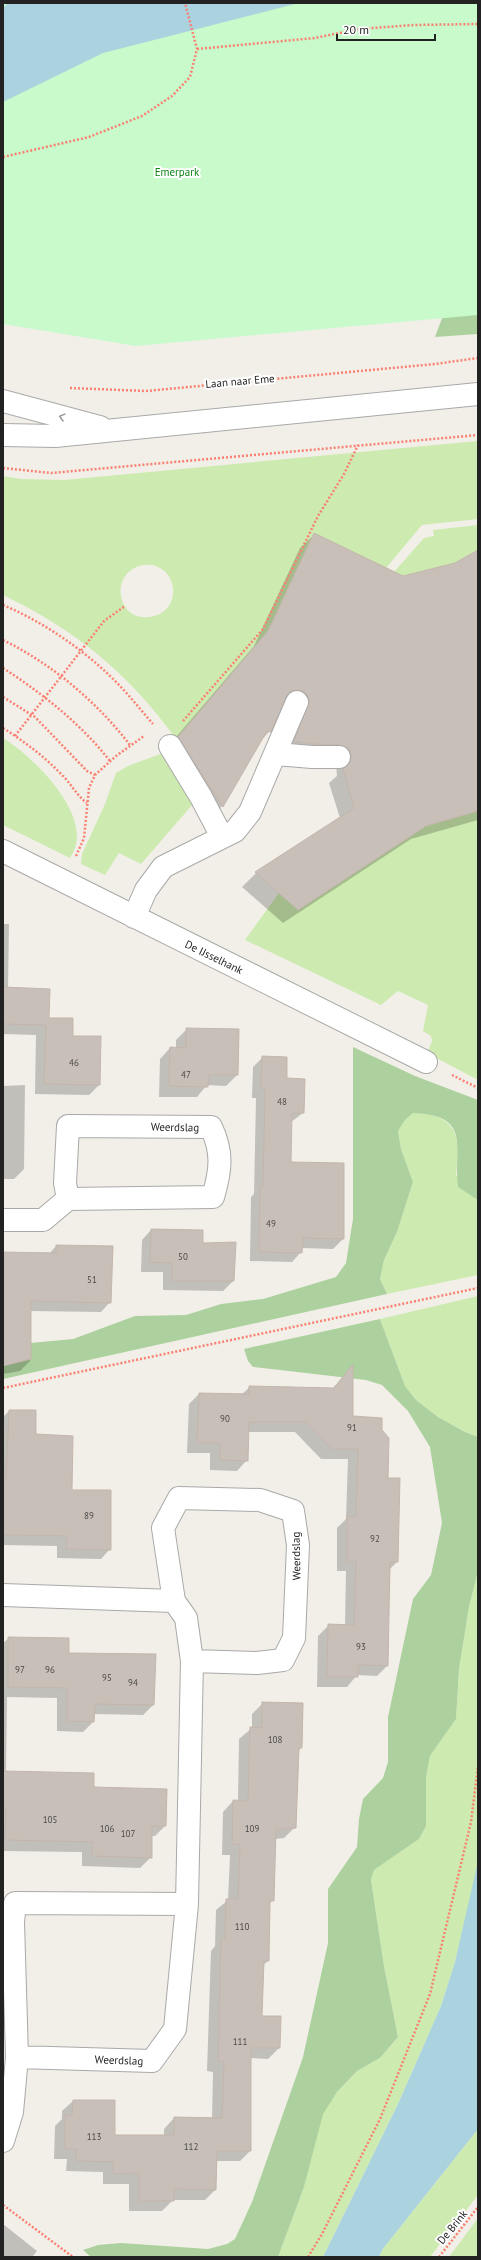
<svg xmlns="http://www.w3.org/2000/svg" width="481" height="2260" font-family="'PT Sans',sans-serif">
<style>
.grass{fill:#cdebb0;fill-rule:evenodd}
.forest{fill:#add19e}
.park{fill:#c8facc}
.water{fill:#aad3df}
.shadow{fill:#0003}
.building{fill:#c7bfb8;stroke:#c4b6ab}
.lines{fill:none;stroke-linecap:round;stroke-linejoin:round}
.minor-casing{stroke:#a9a9a9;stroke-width:24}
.path{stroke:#fa8072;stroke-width:2.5;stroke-dasharray:2 2;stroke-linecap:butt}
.minor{stroke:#fff;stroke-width:22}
.oneway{stroke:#9c9c9c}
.labels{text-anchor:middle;stroke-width:4;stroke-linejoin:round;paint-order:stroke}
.number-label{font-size:9px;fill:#4b4948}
.park-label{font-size:11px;fill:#0c8416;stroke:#fff}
.street-label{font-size:11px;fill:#222;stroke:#fff}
</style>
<rect width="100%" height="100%" fill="#f2efe9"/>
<path class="grass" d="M478,441V519L422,525L386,568L314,534L268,631L176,739C129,674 76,630 3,595V476L21,479L64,480ZM143,565C179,561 185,613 149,617C116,621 109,572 143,565Z
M478,525V550L455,563L386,581L424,538L434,536L433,530Z
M3,738C34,757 98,819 70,858L3,825Z
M163,753L168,760L166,762L193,804L141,864L119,853L105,875L81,864L82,854L105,804L116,773L128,766Z
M478,811V1080L427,1053L432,1041L431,1036L423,1031L428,1005L398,991L381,1005L245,940L279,893L298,910L426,826Z
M413,1113C458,1114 461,1137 456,1175L478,1200V1275L387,1294L380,1279L384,1260L397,1232L413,1182L401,1149L398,1131L405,1120Z
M478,1296V1437L465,1432L438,1417L416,1400L405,1386L380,1319Z
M478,1571V1861L473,1888L455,1962L441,2006L398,2104L323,2257H278L304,2187L322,2114L337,2092L357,2071L380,2058L398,2037L384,1966L371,1880L374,1870L419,1839L426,1826V1777L430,1756L456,1719L459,1669L469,1607Z
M478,2129V2195L430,2257H379L382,2250Z
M478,2218V2257H449Z"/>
<path class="forest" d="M478,170V334L435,337L457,278Z
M353,1047L415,1076L478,1100V1200L458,1187C453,1148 473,1115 413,1113L405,1120L398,1131L401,1149L413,1182L397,1232L384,1260L380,1279L387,1294L3,1379V1350L20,1344L73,1339L135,1316L186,1315L221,1304L263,1299L336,1277L346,1263L353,1219Z
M380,1319L405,1386L416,1400L438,1417L465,1432L478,1437V1571L469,1607L459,1669L456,1719L430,1756L426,1777V1826L419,1839L374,1870L371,1880L384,1966L398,2037L380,2058L357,2071L337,2092L323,2114L304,2187L278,2257H91L83,2250L98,2245L121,2243L208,2249L227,2244L235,2239L252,2202L303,2057L328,1943V1889L357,1847L359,1819L363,1799L383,1778L388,1762V1717L413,1599L431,1575L442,1523L430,1447L408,1411L382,1385L366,1380L253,1367L248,1361L244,1349Z"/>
<path class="park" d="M3,3H478V315L136,346L3,324Z"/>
<path class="water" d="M8,3H299L103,53L3,102V8Z
M478,1861V2129L382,2250L379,2257H323L398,2104L441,2006L455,1962Z"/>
<path class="shadow" d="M314,535L403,577L455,564L478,551V820L411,839L283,923L242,887L256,873L340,818L329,783L337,776L336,764L281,755L287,704L281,705L270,731L260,741L222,806L209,820L164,751L254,646L300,548Z
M3,924H9L8,988L72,1037L99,1085L89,1095L35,1094L36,1035L3,1034Z
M187,1029L237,1075L226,1086L207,1085L197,1097H159L160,1059L170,1048H176V1040Z
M263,1057L286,1079L303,1113L291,1122L290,1163L343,1164V1239L333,1249L302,1248L301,1252L292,1262L250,1261L251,1197L254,1194L256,1098H252L253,1067Z
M25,1085L24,1169L14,1179H3V1086Z
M151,1230L202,1244L234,1243L233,1281L223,1291L163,1290V1272H141L142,1240Z
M56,1246L110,1302L101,1312L30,1311V1361L20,1371L3,1374V1254H49Z
M352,1367V1417L381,1431L397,1562L389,1570L387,1666L377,1676L357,1675L347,1687H317L318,1636L329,1625L345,1626L346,1571H337V1528L346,1519L348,1459H321L295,1432H247V1460L237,1471L210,1470V1453H187L189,1404L199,1394H242L250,1387L332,1389Z
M9,1411L35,1435L110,1549L101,1559L57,1558V1546L3,1545V1417Z
M9,1638L68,1654L153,1705L143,1715L94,1714V1721L83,1732L57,1731V1698L7,1697L6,1773L93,1788L165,1826L155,1836H151V1857L140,1868L82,1866V1852L3,1851V1643Z
M263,1703L301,1748L298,1751L295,1827L284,1838L275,1839L273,1900L269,1904L268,1961L262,1966L261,2017H280L279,2048L268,2059L250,2058V2151L240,2161H216L215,2190L205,2200H173L162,2211H129V2184H103V2172L66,2171L67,2159H54L55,2126L62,2119V2111L73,2101L114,2136H164V2129L174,2118L212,2119L213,2072L207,2071L211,1951L215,1946L216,1910L228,1900L230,1855H222L223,1812L233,1801H238L239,1739L252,1728V1714Z
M3,2224L37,2251L32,2257H3Z"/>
<path class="building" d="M314,533L403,576L455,563L478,550V811L426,826L298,910L255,872L354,808L343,769L350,763L351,757L350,750L339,745L313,744L294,741L309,701L307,695L302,691L296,690L290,692L286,697L271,732L267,731L223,807L178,737L268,631Z
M3,987L50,989L49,1018H73V1036H101L100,1085L44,1084L46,1025L3,1024Z
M186,1028L239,1029L238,1075H209L208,1087L169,1086L170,1047L186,1048Z
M262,1056L287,1057V1078L305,1079L304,1113H292L291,1162L344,1163V1239L303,1238L302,1253L259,1252L260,1186H263L265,1089L261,1088Z
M151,1229L203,1230V1243L236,1242L234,1281H172V1263L150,1262Z
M56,1245L113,1246L111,1303L31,1301V1359L3,1366V1252L56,1253Z
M353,1364V1416L382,1418V1430L389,1438L388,1478H400L398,1562H390L388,1666L358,1665V1677H327L328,1624L354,1625L356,1561H347V1516L356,1517L358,1449H332L306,1422H249L248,1461L220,1460V1443H197L199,1393L249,1394V1386L334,1388Z
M9,1410H36V1434L73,1436L72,1490H111V1550L66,1549L67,1536L3,1535V1480H6Z
M8,1637L69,1638V1653L156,1654L154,1705L95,1704L94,1722L67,1721V1688L8,1687Z
M262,1702L303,1703L302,1748H299L296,1828L276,1830L274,1901H270L269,1961H264L262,2016H281L280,2048H251V2151H217L216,2190L174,2189V2201H139V2173L113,2174V2162L76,2161L77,2149H65V2115H72L73,2100H115V2135H174V2117L222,2118L224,2062L218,2061L221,1939H225L226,1899H238L240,1845L232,1844L233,1800L248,1801L250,1727L262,1728Z
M3,1771L94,1773V1787L167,1789L166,1826H152V1858L92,1856V1842L5,1840L6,1808H3Z"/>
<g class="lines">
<g class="minor-casing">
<path id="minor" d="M3,401L100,427
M3,435L55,436L478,394
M170,746L201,797L222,837
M276,754L312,757H339
M3,851L426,1062
M134,917L146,890L163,867L235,831L250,812L297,702
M3,1220H43L68,1199L213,1197C221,1170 223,1152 211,1127L68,1126L65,1183L68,1199
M3,1595L174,1601L186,1618L192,1661L187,1904L175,2029L152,2061L17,2057L12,2112L3,2141
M174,1601L163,1528L179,1498L260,1500L293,1511L298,1545L294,1638L283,1660L257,1663L192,1661
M17,2057L13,1922L15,1903L187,1904"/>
</g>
<path class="path" d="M197,49L315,38L359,29L414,25L478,24
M3,157L89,137L142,116L172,96L190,77L197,49L185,3
M70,388L146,391L435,364L478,358
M3,468L51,473L478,435
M3,605C41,621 80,647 110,676C126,691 139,708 153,724
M3,640C52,664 97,702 130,745
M3,668C43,694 80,723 110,761
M3,697L35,717L87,771L95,775
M183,721L263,629L318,516L344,474L358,445
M3,728C25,742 45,757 63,776C72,785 77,796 87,803
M15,736L104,621L125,606
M76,856L84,838L89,788L95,775L116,756L144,736
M452,1075L478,1088
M3,1388L478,1288
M3,2205L73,2257
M308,2257L322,2234L380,2119L430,1994L471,1822L478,1766
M439,2257L478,2207"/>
<use href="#minor" class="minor"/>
</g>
<defs><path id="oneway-chevron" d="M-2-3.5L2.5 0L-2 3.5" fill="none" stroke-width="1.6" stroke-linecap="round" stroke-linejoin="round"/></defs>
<use class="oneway" href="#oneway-chevron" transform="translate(62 417) rotate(-165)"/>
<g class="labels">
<g class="number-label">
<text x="74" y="1066">46</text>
<text x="186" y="1078">47</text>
<text x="282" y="1105">48</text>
<text x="271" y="1227">49</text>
<text x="183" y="1260">50</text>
<text x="92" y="1283">51</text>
<text x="225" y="1422">90</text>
<text x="352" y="1431">91</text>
<text x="89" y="1519">89</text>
<text x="375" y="1542">92</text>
<text x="361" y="1650">93</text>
<text x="20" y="1673">97</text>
<text x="50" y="1673">96</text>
<text x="107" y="1681">95</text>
<text x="133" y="1686">94</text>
<text x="275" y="1743">108</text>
<text x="50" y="1823">105</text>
<text x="107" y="1832">106</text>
<text x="252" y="1832">109</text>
<text x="128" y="1837">107</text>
<text x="242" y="1930">110</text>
<text x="240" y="2045">111</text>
<text x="94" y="2140">113</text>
<text x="191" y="2150">112</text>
</g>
<g class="park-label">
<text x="177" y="176">Emerpark</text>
</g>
<g class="street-label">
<text transform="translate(240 381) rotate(-5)" y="4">Laan naar Eme</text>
<text transform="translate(214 957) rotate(26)" y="4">De IJsselhank</text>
<text transform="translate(175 1127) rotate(1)" y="4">Weerdslag</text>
<text transform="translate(296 1556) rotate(-91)" y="4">Weerdslag</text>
<text transform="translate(119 2060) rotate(2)" y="4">Weerdslag</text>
<text transform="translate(452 2227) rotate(-51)" y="4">De Brink</text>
</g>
</g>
<rect width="481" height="2260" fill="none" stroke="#222222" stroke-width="8"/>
<path d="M337 34v6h98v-6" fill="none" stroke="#222222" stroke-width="2"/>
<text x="343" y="34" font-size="12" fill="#222222" stroke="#ffffff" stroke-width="3" paint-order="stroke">20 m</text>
</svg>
